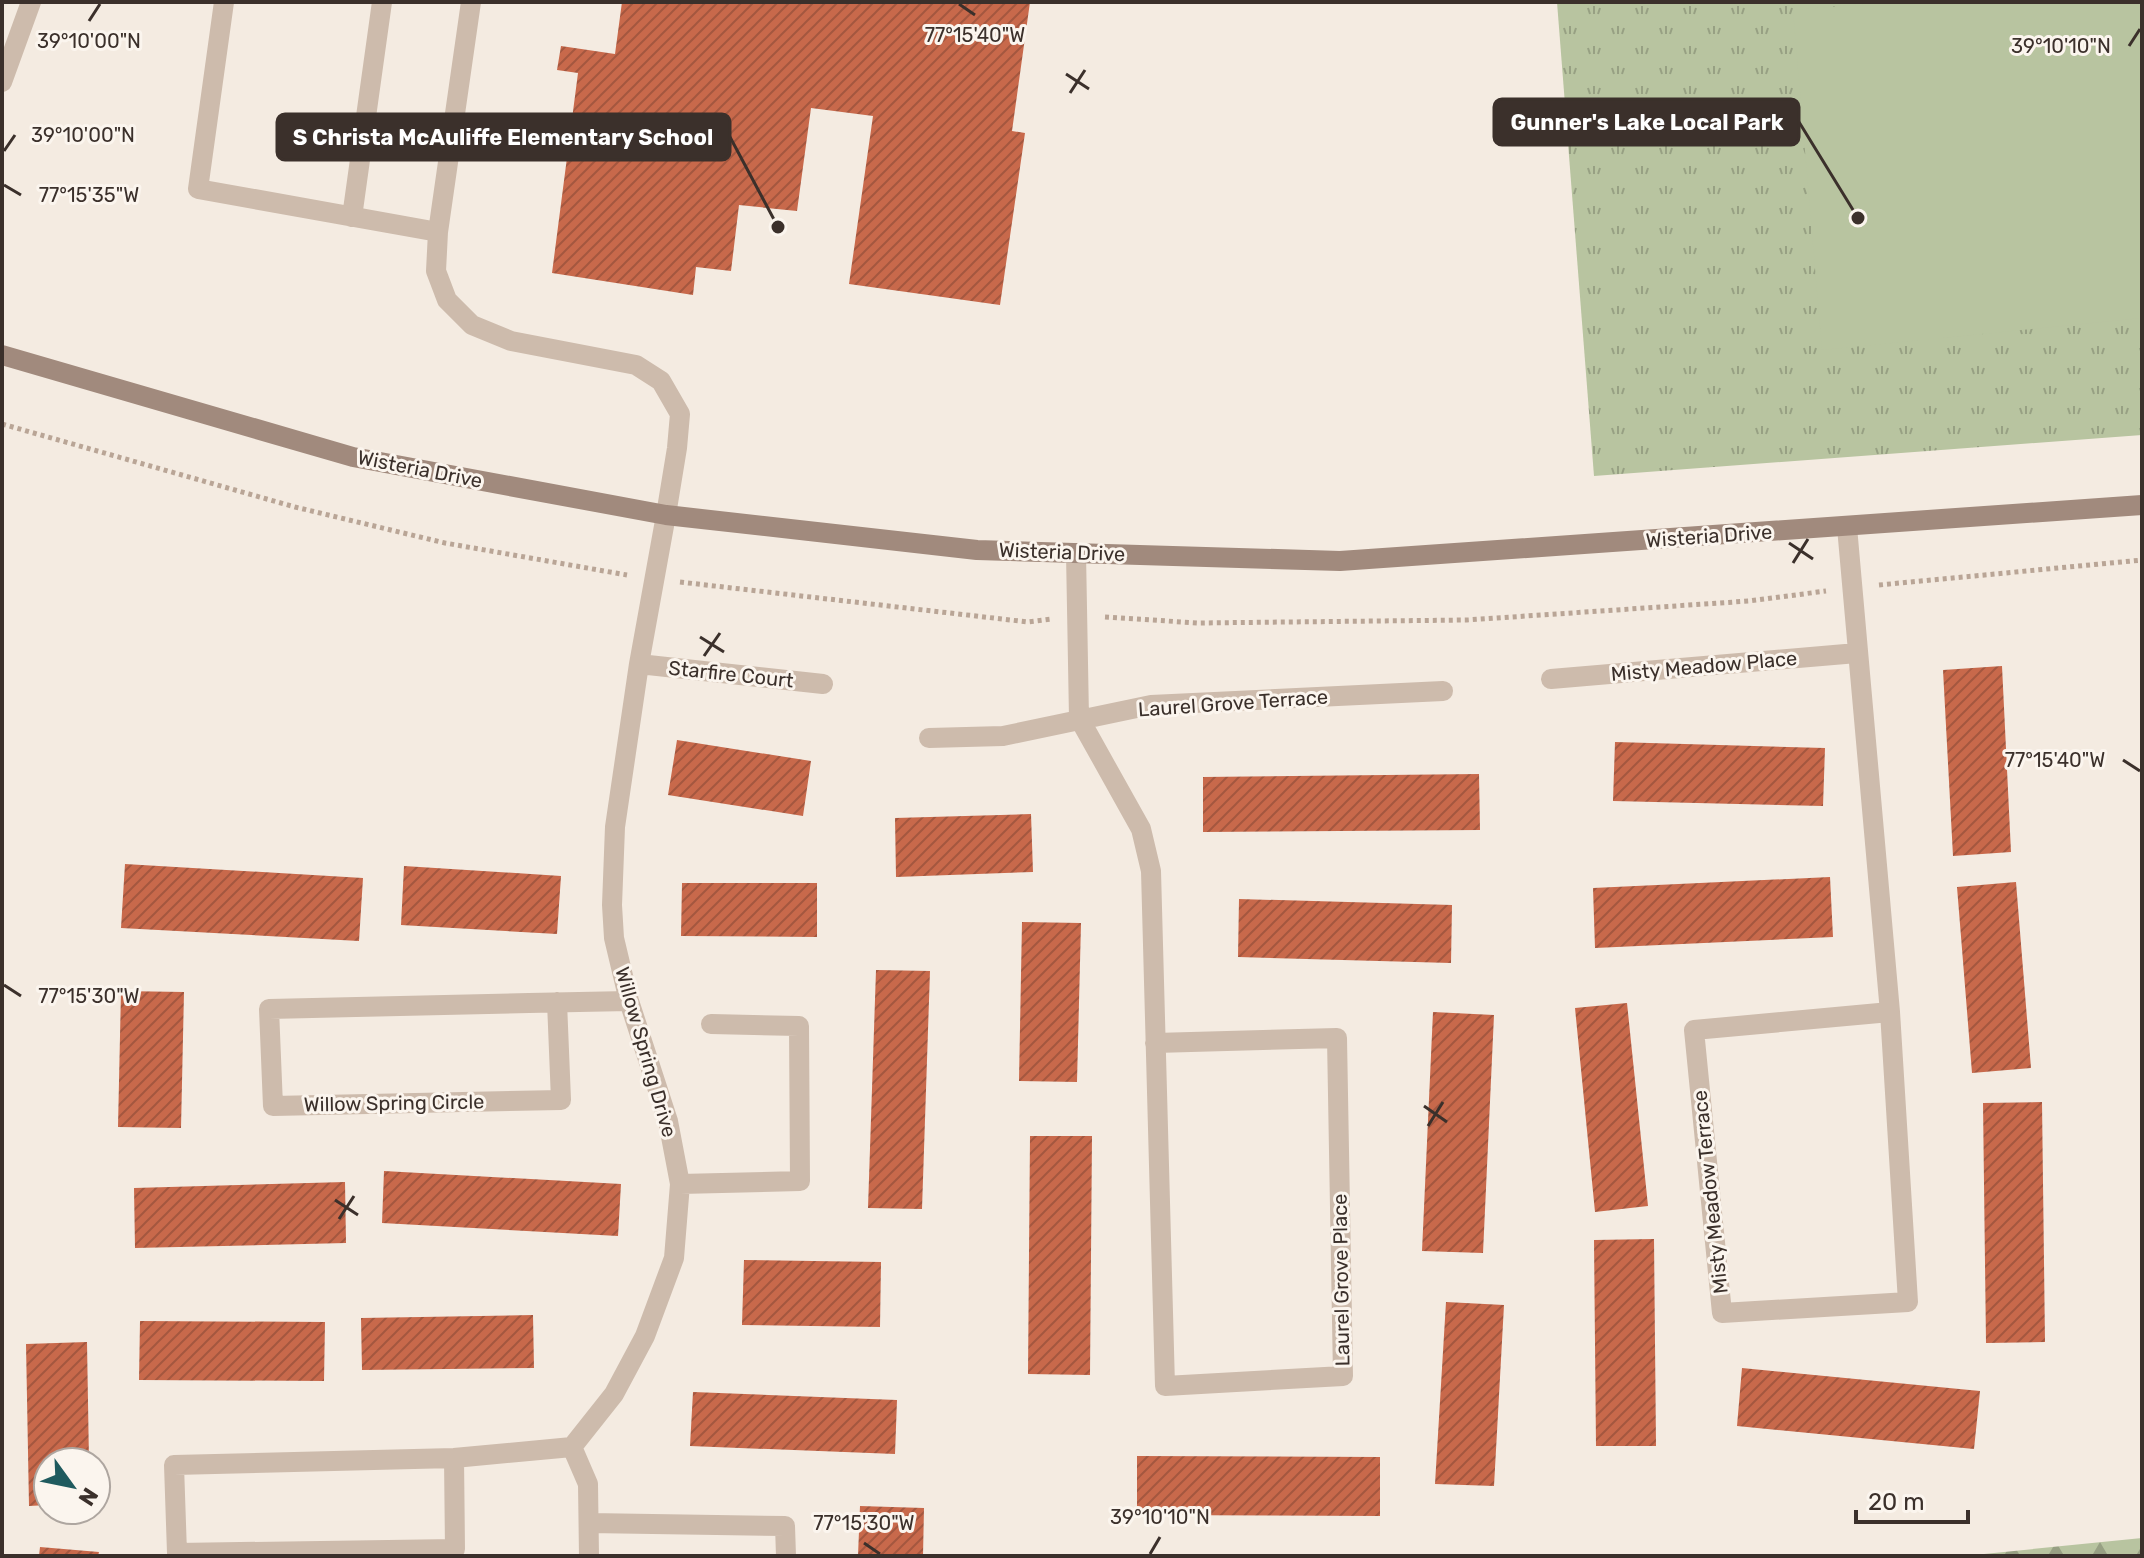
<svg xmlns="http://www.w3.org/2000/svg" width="2144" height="1558" font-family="Rubik,sans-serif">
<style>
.grass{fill:url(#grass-tufts)}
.forest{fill:url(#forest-firs)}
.pitch{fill:#b8c4a0}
.building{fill:url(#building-hatch)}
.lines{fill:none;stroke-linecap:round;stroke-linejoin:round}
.path{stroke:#b9a596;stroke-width:5;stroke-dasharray:4 4;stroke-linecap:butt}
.lane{stroke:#cdbbac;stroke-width:20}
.street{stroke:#cdbbac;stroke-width:20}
.secondary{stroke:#a18a7d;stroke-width:20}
.ticks{fill:none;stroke:#3b302b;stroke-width:3}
.labels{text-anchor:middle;stroke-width:6;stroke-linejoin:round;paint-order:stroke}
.street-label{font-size:20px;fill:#3b302b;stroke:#fbf5ee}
.ticks-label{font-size:20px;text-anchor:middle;fill:#3b302b;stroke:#fbf5ee;stroke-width:6;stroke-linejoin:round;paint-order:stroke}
.leader{fill:none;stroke:#3b302b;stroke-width:3}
.callout-dot{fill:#3b302b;stroke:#fbf5ee;stroke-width:3}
.callout{fill:#3b302b;stroke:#3b302b;stroke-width:3}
.callout-label{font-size:22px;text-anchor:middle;font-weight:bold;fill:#fff}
</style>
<defs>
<pattern id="grass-tufts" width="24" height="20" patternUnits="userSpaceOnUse" patternTransform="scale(2)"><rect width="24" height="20" fill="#b8c4a0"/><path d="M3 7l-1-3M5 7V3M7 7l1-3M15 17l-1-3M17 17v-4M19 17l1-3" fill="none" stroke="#97a083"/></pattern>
<pattern id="forest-firs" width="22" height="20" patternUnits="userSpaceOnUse" patternTransform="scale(2)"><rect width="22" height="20" fill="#b8c4a0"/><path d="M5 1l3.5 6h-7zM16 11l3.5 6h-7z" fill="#97a083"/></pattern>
<pattern id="building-hatch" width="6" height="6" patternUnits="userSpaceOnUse" patternTransform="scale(2)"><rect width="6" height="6" fill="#c8694b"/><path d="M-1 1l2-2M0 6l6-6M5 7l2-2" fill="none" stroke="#a4573f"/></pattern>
</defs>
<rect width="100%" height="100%" fill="#f4ebe1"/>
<path class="grass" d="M1557,2H2142V435L1594,476Z"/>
<path class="forest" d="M2142,1538V1556H1964Z"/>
<path class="pitch" d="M1887,2H2142V318L1822,350L1793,10Z"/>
<path class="building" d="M622,2H1030L1012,131L1025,133L1000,305L849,284L873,116L811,108L797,211L739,205L731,271L696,267L693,295L552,273L578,73L557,70L561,46L615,54Z
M2002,666L2011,852L1953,856L1943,670Z
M677,740L811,761L803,816L668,795Z
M1615,742L1825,748L1823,806L1613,801Z
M1479,774L1480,830L1203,832V777Z
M1031,814L1033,872L896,877L895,818Z
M125,864L363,878L359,941L121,928Z
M404,866L561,876L557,934L401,925Z
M1830,877L1833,937L1595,948L1593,888Z
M2016,882L2031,1068L1972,1073L1957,887Z
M682,883H817V937L681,936Z
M1239,899L1452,905L1451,963L1238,957Z
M1022,922L1081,923L1077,1082L1019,1081Z
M876,970L930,971L922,1209L868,1208Z
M121,991L184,992L181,1128L118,1127Z
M1627,1003L1648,1206L1595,1212L1575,1008Z
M1433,1012L1494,1015L1483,1253L1422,1251Z
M2042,1102L2045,1342L1986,1343L1983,1103Z
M1030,1136H1092L1090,1375L1028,1374Z
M384,1171L621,1184L618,1236L382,1223Z
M345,1182L346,1243L135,1248L134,1188Z
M1654,1239L1656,1446H1596L1594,1240Z
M744,1260L881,1262L880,1327L742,1325Z
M1446,1302L1504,1305L1494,1486L1435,1484Z
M533,1315L534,1368L362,1370L361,1318Z
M140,1321L325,1322L324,1381L139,1380Z
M87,1342L89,1462H48V1505L29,1506L26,1344Z
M1742,1368L1980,1391L1974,1449L1737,1426Z
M693,1392L897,1400L895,1454L690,1446Z
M1137,1456L1380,1457V1516L1137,1515Z
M860,1506L924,1508L923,1556H858Z
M40,1547L99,1552L98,1556H39Z"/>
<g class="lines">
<path class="path" d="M2,424L295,507L445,543L627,575
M680,582L1028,622L1052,619
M1879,585L2142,560
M1105,617L1198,623L1467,620L1749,601L1826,591"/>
<path class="lane" d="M224,2L198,189L438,232
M471,2L438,232L436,271L447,300L472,325L511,341L636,365L661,381L680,414L677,448L666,515
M352,217L382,2"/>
<path class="street" d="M2,82L31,2
M1847,527L1890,1012L1908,1302L1722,1313L1694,1030L1890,1012
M1076,553L1079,718L1141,829L1151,871L1165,1386L1343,1376L1337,1038L1155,1043
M639,664L823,684
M1551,679L1857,653
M929,738L1003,736L1151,705L1443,691
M557,1002L561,1100L273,1106L269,1009L529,1003L629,1001
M680,1184L800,1181L799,1026L711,1024
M572,1447L588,1484L589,1556
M454,1458L455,1549L177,1553L174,1465L454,1458L572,1447L614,1394L645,1336L674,1258L680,1184L668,1121L629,1001L614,938L612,905L615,827L639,664L666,515
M589,1523L785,1526L786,1556"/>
<path class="secondary" d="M2,355L353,457L666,515L977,550L1340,561L2142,505"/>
</g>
<path class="ticks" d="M959,4L975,15M89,21L100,4M2129,46L2140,29M1066,74L1089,89M1070,93L1085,70M4,151L15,135M4,185L21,195M1789,543L1813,559M1793,563L1808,539M700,637L724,652M704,656L720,633M2123,760L2140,771M4,985L21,996M1424,1106L1447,1122M1428,1126L1443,1102M335,1200L358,1215M339,1219L354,1196M864,1543L880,1554M1150,1554L1160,1537"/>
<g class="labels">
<g class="street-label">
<text transform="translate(420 469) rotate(11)" y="7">Wisteria Drive</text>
<text transform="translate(1709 536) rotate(-4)" y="7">Wisteria Drive</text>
<text transform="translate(1062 552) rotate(2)" y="7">Wisteria Drive</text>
<text transform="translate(1704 666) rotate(-5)" y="7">Misty Meadow Place</text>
<text transform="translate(731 674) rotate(6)" y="7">Starfire Court</text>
<text transform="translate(1233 703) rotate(-4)" y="7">Laurel Grove Terrace</text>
<text transform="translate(646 1052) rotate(74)" y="7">Willow Spring Drive</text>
<text transform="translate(394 1103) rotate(-1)" y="7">Willow Spring Circle</text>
<text transform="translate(1710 1192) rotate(-96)" y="7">Misty Meadow Terrace</text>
<text transform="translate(1341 1280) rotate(-91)" y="7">Laurel Grove Place</text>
</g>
</g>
<g class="ticks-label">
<text x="975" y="42">77°15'40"W</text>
<text x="89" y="48">39°10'00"N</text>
<text x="2061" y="53">39°10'10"N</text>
<text x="83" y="142">39°10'00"N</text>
<text x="89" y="202">77°15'35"W</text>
<text x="2055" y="767">77°15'40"W</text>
<text x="89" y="1003">77°15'30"W</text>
<text x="1160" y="1524">39°10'10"N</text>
<text x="864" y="1530">77°15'30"W</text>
</g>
<path class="leader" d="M1858 218L1799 122M778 227L730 137"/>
<g class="callout-dot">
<circle cx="1858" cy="218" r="8"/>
<circle cx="778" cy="227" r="8"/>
</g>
<g class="callout">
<rect x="1494" y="99" width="305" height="46" rx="8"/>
<rect x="277" y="114" width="453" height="46" rx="8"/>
</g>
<g class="callout-label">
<text x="1647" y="130">Gunner's Lake Local Park</text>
<text x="503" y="145">S Christa McAuliffe Elementary School</text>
</g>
<rect width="2144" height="1558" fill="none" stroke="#3b302b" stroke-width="8"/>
<g transform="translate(72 1486) rotate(123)"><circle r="38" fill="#fbf5ee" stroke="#aea6a0" stroke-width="2"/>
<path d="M0-6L14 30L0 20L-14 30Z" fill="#1f5a5e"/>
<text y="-12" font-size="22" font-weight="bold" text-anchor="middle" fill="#3b302b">N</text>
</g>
<path d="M1856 1510v12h112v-12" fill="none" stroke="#3b302b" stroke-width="4"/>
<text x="1868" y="1510" font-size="24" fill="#3b302b" stroke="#fbf5ee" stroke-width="6" paint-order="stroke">20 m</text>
</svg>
